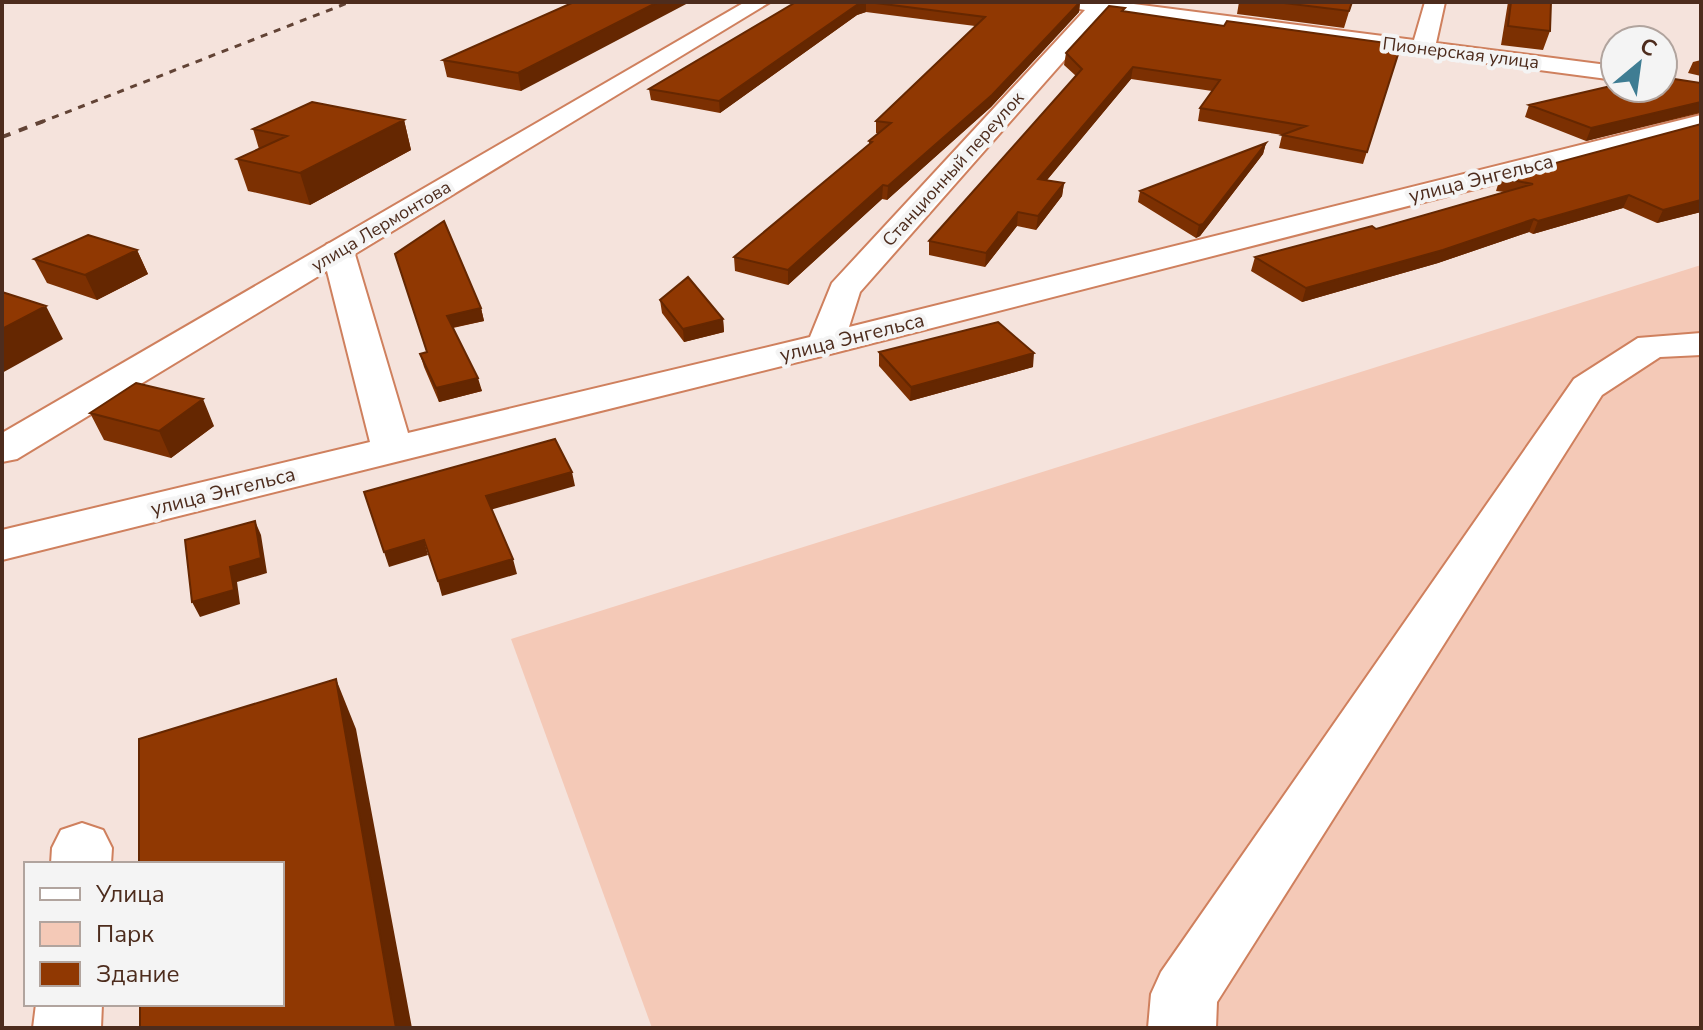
<svg xmlns="http://www.w3.org/2000/svg" width="1703" height="1030" font-family="'Nunito Sans',sans-serif">
<style>
.green{fill:#f4c9b7}
.lines{fill:none;stroke-linecap:round;stroke-linejoin:round}
.minor-casing{stroke:#cf805e;stroke-width:4}
.major-casing{stroke:#cf805e;stroke-width:4}
.minor{fill:#fff;fill-rule:evenodd}
.major{fill:#fff;fill-rule:evenodd}
.rail-far1{stroke:#624335;stroke-width:3;stroke-dasharray:7 7;stroke-linecap:butt}
.rail{stroke:#624335;stroke-width:4;stroke-dasharray:9 9;stroke-linecap:butt}
.wall{fill:#7c3002}
.shaded-wall{fill:#652701}
.building{fill:#903802;stroke:#652701;stroke-width:2}
.labels{text-anchor:middle;stroke-width:8;stroke-linejoin:round;paint-order:stroke}
.far-street-label{font-size:18px;fill:#4d2c1d;stroke:#f4f4f4}
.street-label{font-size:20px;fill:#4d2c1d;stroke:#f4f4f4}
</style>
<rect width="100%" height="100%" fill="#f5e3dc"/>
<path class="green" d="M1701,265V1028H652L511,639Z"/>
<g class="lines">
<g class="minor-casing">
<path id="minor" d="M1059,2H1118L1414,40L1425,2H1445L1436,43L1615,66V80L1106,13L860,292L849,327L1701,115V131L838,352L2,560V530L370,442L322,251L327,244L338,241L349,244L354,251L408,433L810,337L832,283L1085,10L1062,6Z
M1701,333V355L1660,357L1602,395L1217,1002L1216,1028H1148L1151,994L1161,972L1574,379L1638,338Z
M82,823L103,830L112,848L111,864H51L52,848L61,830Z
M36,1004H102L101,1028H33Z"/>
</g>
<g class="major-casing">
<path id="major" d="M745,2H770L17,459L2,462V433Z"/>
</g>
<use href="#minor" class="minor"/>
<use href="#major" class="major"/>
<path class="rail-far1" d="M39,123L350,2"/>
<path class="rail" d="M2,137L44,121"/>
</g>
<path class="wall" d="M574,2L521,91L447,77L443,60Z
M796,2H1080L1079,12L991,107L887,200L882,199L788,285L735,271L734,257L869,144V141L879,133H876V121L975,26L866,12L857,15L720,113L651,100L649,89Z
M1239,2H1352L1344,28L1237,14Z
M1508,2H1551L1550,31L1543,50L1501,45Z
M1124,12L1224,26L1401,45L1363,164L1279,148L1282,135L1198,121L1200,108L1212,91L1131,79L1047,180L1064,183L1062,196L1036,230L1017,226L985,267L929,255V241L1076,76L1064,65L1066,53Z
M1701,60V76L1688,73L1693,62Z
M1668,78L1701,83V113L1586,141L1525,117L1529,105Z
M404,120L411,150L310,205L248,191L237,159L259,149L253,129Z
M1701,124V212L1657,223L1623,208L1533,234L1529,232L1438,263L1302,302L1251,271L1255,257L1376,229L1504,192L1496,191L1500,178Z
M1266,143L1263,154L1200,236L1196,238L1138,202L1140,191Z
M137,250L148,274L97,300L47,283L34,259Z
M395,254L481,308L484,321L453,328L482,391L439,402L424,367L420,354L427,353Z
M660,300L723,319L724,332L684,342L662,313Z
M879,352L1033,367L910,401L879,366Z
M90,413L214,426L171,458L104,440Z"/>
<path class="shaded-wall" d="M658,2H690L521,91L518,73Z
M866,2V12L857,15L720,113L719,101L857,5Z
M1080,2L1079,12L991,107L887,200L888,186Z
M1133,67L1131,79L1037,192L1038,179Z
M1701,102L1700,112L1586,141L1591,128Z
M404,120L411,150L310,205L300,173Z
M1266,143L1263,154L1200,236L1196,238L1199,225Z
M1064,183L1062,196L1036,230L1038,216Z
M883,185L882,199L788,285V270Z
M1629,195L1623,208L1533,234L1538,221Z
M1701,200V212L1657,223L1663,210Z
M1018,212L1017,226L985,267L986,253Z
M1534,219L1529,232L1438,263L1302,302L1306,288Z
M137,250L148,274L97,300L85,275Z
M46,306L63,339L2,373V329Z
M481,308L484,321L450,328L447,316Z
M723,319L724,332L684,342L683,329Z
M1034,353L1033,367L910,401L911,387Z
M478,378L482,391L439,402L436,388Z
M203,399L214,426L171,458L159,431Z
M572,472L575,486L490,510L486,496Z
M255,521L261,535L267,573L237,582L240,604L200,617L192,602Z
M424,540L428,555L389,567L384,552Z
M513,559L517,574L442,596L438,581Z
M336,679L356,729L412,1028H396Z"/>
<path class="building" d="M574,2H658L518,73L443,60Z
M796,2H866L857,5L719,101L649,89Z
M868,2H1080L992,95L888,186L883,185L788,270L734,257L872,142L869,141L891,123L876,121L985,17Z
M1276,2H1352L1349,11Z
M1511,2H1551L1550,31L1508,26Z
M1109,6L1125,8L1122,11L1224,26L1227,21L1401,45L1367,152L1282,135L1306,126L1200,108L1220,80L1133,67L1038,179L1064,183L1038,216L1018,212L986,253L929,241L1082,69L1066,53Z
M1663,69H1665L1668,78L1701,83V102L1591,128L1529,105L1615,85V88H1663Z
M312,102L404,120L300,173L237,159L287,136L253,129Z
M1701,124V200L1663,210L1629,195L1538,221L1534,219L1443,250L1306,288L1255,257L1372,226L1376,229L1533,184L1500,178Z
M1266,143L1203,224L1199,225L1140,191Z
M444,221L481,308L447,316L478,378L436,388L420,354L427,352L395,254Z
M88,235L137,250L85,275L34,259Z
M688,277L723,319L683,329L660,300Z
M2,292L46,306L2,329Z
M998,322L1034,353L911,387L879,352Z
M136,383L203,399L159,431L90,413Z
M555,439L572,472L486,496L513,559L438,581L424,540L384,552L364,492Z
M255,521L261,558L230,567L234,590L192,602L185,540Z
M336,679L396,1028H140V1004H282V864H139V739Z"/>
<g class="labels">
<g class="far-street-label">
<text transform="translate(1461 53) rotate(7)" y="6">Пионерская улица</text>
<text transform="translate(953 169) rotate(-48)" y="6">Станционный переулок</text>
<text transform="translate(381 226) rotate(-31)" y="6">улица Лермонтова</text>
</g>
<g class="street-label">
<text transform="translate(1481 178) rotate(-14)" y="7">улица Энгельса</text>
<text transform="translate(852 337) rotate(-14)" y="7">улица Энгельса</text>
<text transform="translate(223 491) rotate(-14)" y="7">улица Энгельса</text>
</g>
</g>
<rect width="1703" height="1030" fill="none" stroke="#4d2c1d" stroke-width="8"/>
<rect x="24" y="862" width="260" height="144" fill="#f4f4f4" stroke="#b1a49e" stroke-width="2"/>
<rect x="40" y="888" width="40" height="12" fill="#ffffff" stroke="#b1a49e" stroke-width="2"/>
<text x="96" y="902" font-size="24" fill="#4d2c1d">Улица</text>
<rect x="40" y="922" width="40" height="24" fill="#f4c9b7" stroke="#b1a49e" stroke-width="2"/>
<text x="96" y="942" font-size="24" fill="#4d2c1d">Парк</text>
<rect x="40" y="962" width="40" height="24" fill="#903802" stroke="#b1a49e" stroke-width="2"/>
<text x="96" y="982" font-size="24" fill="#4d2c1d">Здание</text>
<g transform="translate(1639 64) rotate(29)"><circle r="38" fill="#f4f4f4" stroke="#b1a49e" stroke-width="2"/>
<path d="M0-6L14 30L0 20L-14 30Z" fill="#3f7d93"/>
<text y="-12" font-size="22" font-weight="bold" text-anchor="middle" fill="#4d2c1d">С</text>
</g>
</svg>
